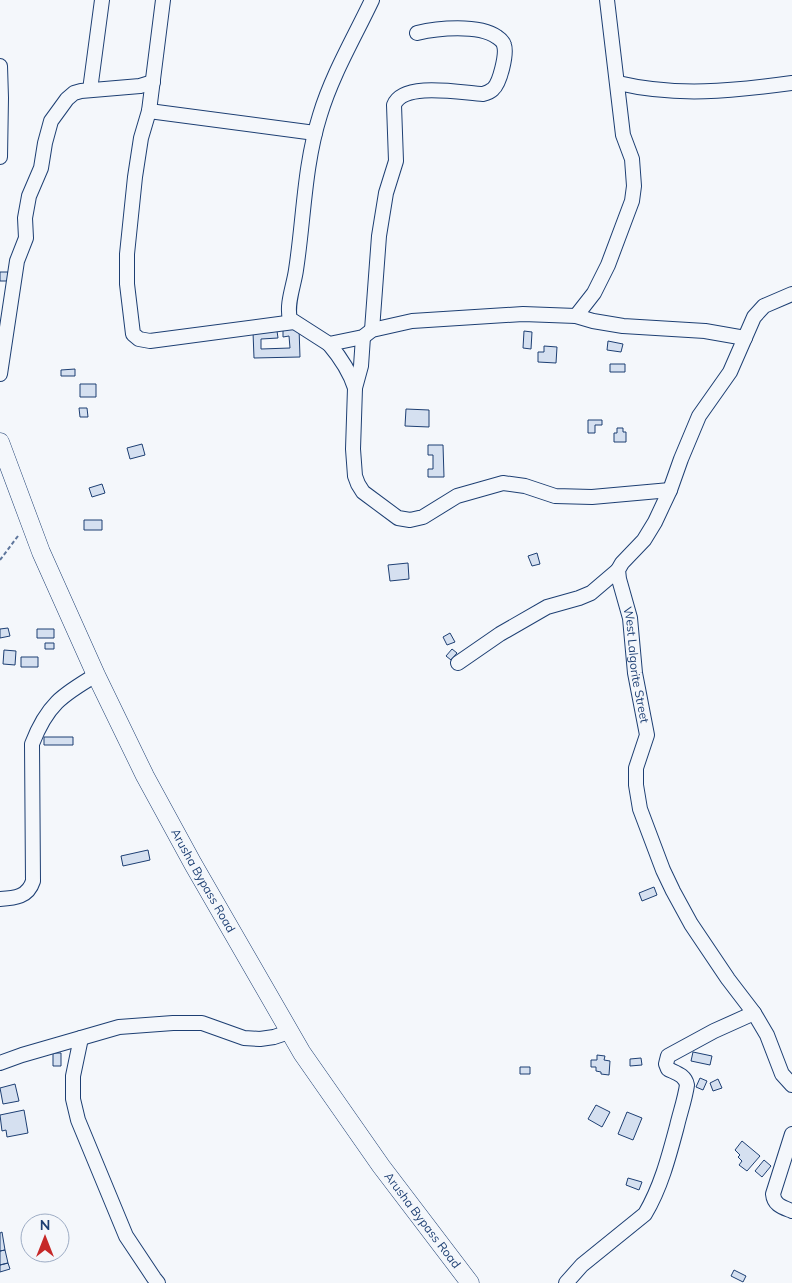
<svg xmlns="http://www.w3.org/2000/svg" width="792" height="1283" font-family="Mulish,sans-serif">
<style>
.building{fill:#d5e0f0;stroke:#1d3f73}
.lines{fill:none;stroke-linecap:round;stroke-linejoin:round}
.minor-casing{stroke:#1d3f73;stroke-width:16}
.major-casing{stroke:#1d3f73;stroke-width:19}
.path{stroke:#5e769c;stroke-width:2;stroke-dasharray:4 2.5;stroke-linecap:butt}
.minor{stroke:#f4f7fb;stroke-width:14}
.major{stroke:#f4f7fb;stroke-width:18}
.labels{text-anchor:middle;stroke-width:4;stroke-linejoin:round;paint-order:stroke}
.street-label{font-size:12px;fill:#1d3f73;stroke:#f4f7fb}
</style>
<rect width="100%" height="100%" fill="#f4f7fb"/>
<path class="building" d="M0,272H8V281H0Z
M299,328L300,357L254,358L253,332L277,331L278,338L261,339V349L290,348L289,336L283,337V329Z
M524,331L532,332L531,349L523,348Z
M608,341L623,344L621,352L607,350Z
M544,346L557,347L556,363L538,362V352H544Z
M610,364H625V372H610Z
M75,369V376H61V370Z
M80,384H96V397H80Z
M79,408H87L88,417H80Z
M406,409L429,410V427L405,426Z
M588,420H602V425H595V433H588Z
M617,428H623V432H626V442H614V433H617Z
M142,444L145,455L130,459L127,448Z
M428,445H443L444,477H428V469H433V455H428Z
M102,484L105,493L92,497L89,488Z
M84,520H102V530H84Z
M537,553L540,564L532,566L528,556Z
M408,563L409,579L390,581L388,565Z
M8,628L10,636L0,638V629Z
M37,629H54V638H37Z
M450,633L455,642L447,645L443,637Z
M45,643H54V649H45Z
M452,649L457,653L451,660L446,656Z
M4,650L16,651L15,665L3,664Z
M21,657H38V667H21Z
M44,737H73V745H44Z
M148,850L150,860L123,866L121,856Z
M654,887L657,895L642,901L639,893Z
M693,1052L712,1056L710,1065L691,1061Z
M53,1053H61V1066H53Z
M597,1055L605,1056L604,1060L610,1061L609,1075L601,1074V1072L596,1071V1067H591V1060H597Z
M641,1058L642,1065L630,1066V1059Z
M520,1067H530V1074H520Z
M700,1078L707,1081L703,1090L696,1087Z
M718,1079L722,1088L713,1091L710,1083Z
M15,1084L19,1101L3,1104L0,1088Z
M596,1105L610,1112L602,1127L588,1119Z
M24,1110L28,1133L7,1137L6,1130L2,1131L0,1115Z
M627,1112L642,1118L633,1140L618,1134Z
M742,1141L760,1156L747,1171L739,1165L742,1161L738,1157L740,1155L735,1150Z
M764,1160L771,1166L762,1177L755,1171Z
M628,1178L642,1182L639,1190L626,1185Z
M2,1232L5,1250L0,1251V1233Z
M5,1250L8,1263L0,1265V1251Z
M8,1263L10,1269L0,1272V1265Z
M734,1270L746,1276L743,1282L731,1276Z"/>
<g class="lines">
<g class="minor-casing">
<g id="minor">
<path d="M163,0L149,111L141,138L135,177L127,254V284L133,334L139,339L150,341L294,322"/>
<path d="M372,0C354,38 332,75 320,115C304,166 304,218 296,270C294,285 286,304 290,319L329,344L363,337L372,330L412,321L523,314L576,316L593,321L623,326L705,331L745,338"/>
<path d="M0,66L1,98L0,157"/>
<path d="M618,83C677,97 732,91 792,83"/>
<path d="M90,90L102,0"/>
<path d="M149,111L315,133"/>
<path id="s1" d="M792,294L764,306L754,317L730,372L699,416L681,459L670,490L655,522L644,540L622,563L618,570L619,579L630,618L635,673L647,735L636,768V785L640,809L663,870L673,891L691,924L728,979L754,1013L767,1035L782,1074L792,1085"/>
<path d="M576,316L594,293L608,265L632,201L634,186L632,159L623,135L607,0"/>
<path d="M372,330L379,236L386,193L396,161L394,105C403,81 462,93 483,94C487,93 490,92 493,89C500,83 507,54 504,45C503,41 500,39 497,37C479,24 437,28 417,33"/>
<path d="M329,344C340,357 350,372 355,388L353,449L355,476L358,484L363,492L398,518L410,520L423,517L457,496L503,483L525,486L555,496L592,497L670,490"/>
<path d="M0,374L17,261L26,238L25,218L29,196L41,168L45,143L51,121L67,99L74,93L81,91L140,86L153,82"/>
<path d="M355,388L361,366L363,337"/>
<path d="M458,663L500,634L547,607L579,598L591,593L618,570"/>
<path d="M0,899C15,898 28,897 33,881L32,744C47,705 62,695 96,675"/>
<path d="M81,1038L73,1076V1099L78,1120L126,1236L154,1278L158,1283"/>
<path d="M0,1063L22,1055L119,1027L173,1023H202L244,1038L260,1039L274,1037L289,1032"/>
<path d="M792,1134L773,1194C774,1205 782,1207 792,1211"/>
<path d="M566,1283L582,1265L645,1214C661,1187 669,1156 677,1126C680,1113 685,1099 687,1085C685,1075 676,1073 668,1069L666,1064L668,1056L714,1031L754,1013"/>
</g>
</g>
<g class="major-casing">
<g id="major">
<path id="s2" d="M0,442L41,552L96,675L145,776L193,864L302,1053L381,1166L470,1283"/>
</g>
</g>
<path class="path" d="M0,560L18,536"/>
<use href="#minor" class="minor"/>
<use href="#major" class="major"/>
</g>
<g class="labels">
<g class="street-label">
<text dy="4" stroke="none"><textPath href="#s1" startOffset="432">West Lalgorite Street</textPath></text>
<text dy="4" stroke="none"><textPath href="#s2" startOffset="484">Arusha Bypass Road</textPath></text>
<text dy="4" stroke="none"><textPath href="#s2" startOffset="889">Arusha Bypass Road</textPath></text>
</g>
</g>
<g transform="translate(45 1238)"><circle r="24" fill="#f4f7fb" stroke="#9eadc5"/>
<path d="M0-4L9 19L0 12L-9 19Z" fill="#c62828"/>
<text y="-8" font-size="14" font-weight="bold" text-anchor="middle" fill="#1d3f73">N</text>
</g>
</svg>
